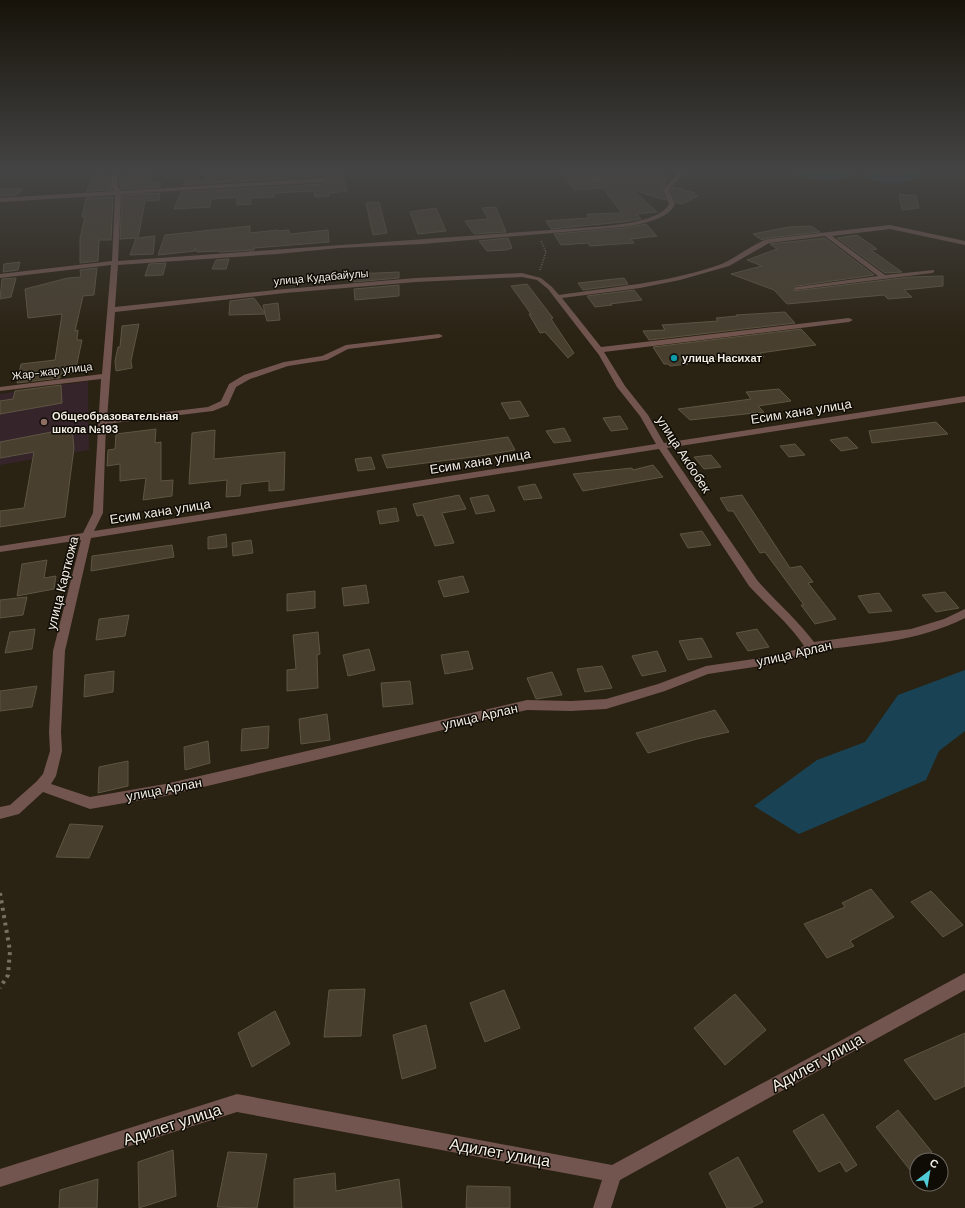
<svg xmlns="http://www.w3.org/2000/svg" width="965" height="1208" font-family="'DM Sans',sans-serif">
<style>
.education{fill:#36242b}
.water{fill:#194354}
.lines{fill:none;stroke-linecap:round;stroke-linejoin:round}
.river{fill:#194354;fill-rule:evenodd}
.building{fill:#483f2f;stroke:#5e5543}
.path-far1{stroke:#787063;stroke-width:1.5;stroke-dasharray:1 1.5;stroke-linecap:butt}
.path{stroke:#787063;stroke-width:4;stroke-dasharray:3 4.5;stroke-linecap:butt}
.minor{fill:#72554e;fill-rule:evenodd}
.culture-dot{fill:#0f9aa8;stroke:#0f0c06;stroke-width:1.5}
.education-dot{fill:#8d6e63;stroke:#0f0c06;stroke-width:1.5}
.labels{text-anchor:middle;stroke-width:3;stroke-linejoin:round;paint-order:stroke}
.far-street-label{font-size:11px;fill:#f4eee4;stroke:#0f0c06}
.far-poi-label{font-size:11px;font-weight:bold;fill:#f4eee4;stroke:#0f0c06;text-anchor:start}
.street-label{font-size:13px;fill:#f4eee4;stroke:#0f0c06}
.near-street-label{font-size:16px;fill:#f4eee4;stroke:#0f0c06}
</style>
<rect width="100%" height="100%" fill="#2a2212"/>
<path class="education" d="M88,381L89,450L0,465V394Z"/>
<path class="water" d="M965,670V731L939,751L926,780L799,834L754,806L817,760L865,742L898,695Z"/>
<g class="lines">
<path class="river" d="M795,172H853C843,187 811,179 797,175Z
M864,172H879L881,174L899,175L905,172H923C914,186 886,185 872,181Z"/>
</g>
<path class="building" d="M136,172H153L150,183H161L160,187L121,189L119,178L135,175Z
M204,172H243V174L288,172L289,175H291L342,172L347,191L329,193V196L315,197L314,191L274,193V197L251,198V204L237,205V197L211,199L210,207L174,209L181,192L324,184L328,180L324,176L183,185L185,181L206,180Z
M563,172H603L596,176L583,179V181L591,183L602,180L612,172H663L664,175H667L665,185L662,191L666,200L633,190L657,212L637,214L641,219L622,222L551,229L546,221L589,218L587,214L622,213L603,188L574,190Z
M106,175L105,177H110L112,190L87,191L92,176Z
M673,187L695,193L693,194L698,196L682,204L676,203L671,190Z
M0,189H23L17,195L0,196Z
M160,193L159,200L145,201L138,238L155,236L153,254L130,255L136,238L120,239L122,195Z
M899,194L916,196L919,208L902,210Z
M113,197L111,240H99L98,261L80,263V238L85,217H82L86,198Z
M379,202L387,233L373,235L366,203Z
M496,207L506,232L474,234L465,221L488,219L482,208Z
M436,208L446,231L418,234L410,212Z
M646,224L657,236L631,239L634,243L590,246L588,243L561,245L554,234L623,228Z
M250,226V233L278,230V231L289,230L290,234L328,230L329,242L254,248V250L219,252V251L197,252L195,248V251L158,255L165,235Z
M811,226L820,232L768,238L762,240L753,234L789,227Z
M857,235L877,249L871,250L902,272L885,273L837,238Z
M508,238L512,248L506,250L487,251L479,241Z
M825,238L874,275L797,286L793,289L794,291L910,277L943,276V286L904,290L912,297L888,299L884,295L787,304L774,290L731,274L762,266L747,260L777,249L770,244Z
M229,259L226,269H212L216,260Z
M20,262L18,270L3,272L4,264Z
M166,263L163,275L145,276L149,264Z
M97,268L94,295L83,296L75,331L78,330L77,340H82L75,373L60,374V378L17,383L21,364L55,360L62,314L28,318L25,289L68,278L81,277L80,270Z
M399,272V278L354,282L353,274Z
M16,278L11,297L0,299L2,279Z
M624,278L628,284L583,290L578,283Z
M527,284L553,318L551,319L574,353L568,358L545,332L540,333L529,314H531L511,286Z
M399,285V296L355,300L354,289Z
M634,290L642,300L610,304L612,305L595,307L587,296Z
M254,298L265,313L263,305L278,303L280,320L267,321L265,314L229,315L230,301Z
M785,312L795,323L649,340L643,331L665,330L662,325L718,321L716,318L737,316L736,315Z
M139,324L131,361L132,368L116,371L115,361L118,347H120L122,326Z
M801,329L816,345L760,353L764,357L744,359L742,357L687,362L688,364L670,366L668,364H664L653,347Z
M61,385L62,403L0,414V401L13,399L15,391Z
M779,389L791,401L758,406L764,412L690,420L678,409L751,399L746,392Z
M520,401L529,416L510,419L501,403Z
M620,416L628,429L611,431L603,418Z
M936,422L948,434L872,443L869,431Z
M72,428L74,448L65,517L0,527V511L24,508L34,452L0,458V442Z
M564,428L571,441L554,443L546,431Z
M156,429L155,443L161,442V481L173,480L172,496L143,500L146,478L120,481V464L107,466L108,450L115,449L116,434Z
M215,430L214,459L285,452L284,490L269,491V481L241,484L240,496L226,497L227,480L189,484L192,433Z
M508,437L515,450L480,456L387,468L382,455Z
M847,437L858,448L841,451L830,440Z
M795,444L805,455L789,457L780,446Z
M711,455L721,467L704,469L694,457Z
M371,457L375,469L358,471L355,459Z
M653,465L663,477L583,491L573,474L632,468L633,470Z
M535,484L542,498L524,500L518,487Z
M459,495L466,509L442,513L454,543L435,546L423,515L417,516L413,504Z
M488,495L495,511L476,514L470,498Z
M742,495L790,568L801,566L813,582L808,583L836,619L815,624L801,605H804L765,552L760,553L733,511H728L720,498Z
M396,508L399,521L380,524L377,511Z
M702,531L711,545L688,548L680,534Z
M226,534L227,547L208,549V537Z
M251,540L253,553L233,556L232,543Z
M172,545L174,557L91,571L92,556Z
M47,560L44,578L56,576L54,589L17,596L22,564Z
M463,576L469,592L444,597L438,581Z
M366,585L369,603L344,606L342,588Z
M315,591V608L287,611V594Z
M945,592L959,608L936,612L922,595Z
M879,593L892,611L869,613L858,596Z
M27,597L23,615L0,618V600Z
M129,615L125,636L96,640L99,619Z
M35,629L32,649L5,653L10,632Z
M757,629L769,647L748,651L736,633Z
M318,632L320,654L317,655L318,688L287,691V670L296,669L293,635Z
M702,638L712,657L688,660L679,641Z
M369,649L375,670L348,676L343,655Z
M468,651L473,669L445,674L441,655Z
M657,651L666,671L642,676L632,656Z
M602,666L612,688L585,692L577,669Z
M114,671L113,692L84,697L85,675Z
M552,672L562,695L536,699L527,678Z
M410,681L413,704L383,707L381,683Z
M37,686L32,707L0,711V691Z
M715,710L729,732L697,739L648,753L636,733Z
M327,714L330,740L301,744L299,719Z
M269,726L268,748L241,751L242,729Z
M208,741L210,763L185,770L184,747Z
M128,761V786L98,793L99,767Z
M70,824L103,826L89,858L56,857Z
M871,889L894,917L850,941L854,946L827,958L804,924L845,907L842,903Z
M931,891L963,925L943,937L911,902Z
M365,989L361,1036L324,1037L329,990Z
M504,990L520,1028L485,1042L470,1003Z
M735,994L766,1030L725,1065L694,1028Z
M275,1011L290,1044L252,1067L238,1033Z
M426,1025L436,1068L402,1079L393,1035Z
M965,1033V1086L935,1100L904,1060Z
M898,1110L932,1152L922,1160H917V1164L910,1170L876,1127Z
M823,1114L857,1165L846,1172L840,1162L819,1172L793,1131Z
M173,1150L176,1196L139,1208L138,1162Z
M228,1152L267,1154L257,1208L217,1207Z
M738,1157L763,1202L751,1208H727L709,1173Z
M335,1173L336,1191L399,1179L402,1208H294V1179Z
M98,1179L97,1208H59L60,1190Z
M467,1186L510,1187V1208H466Z"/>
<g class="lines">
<path class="path-far1" d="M540,270L546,252L541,241"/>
<path class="path" d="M0,893L10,951L8,975L0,988"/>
<path class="minor" d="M117,172H123L117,177L118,187L120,191L324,178L327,180L324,182L121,194L118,261L607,226C623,224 661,220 669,204L663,190L676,175L677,172H681L682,175L669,190L675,204C669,220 637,225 623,227L422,244L339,248L277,254L118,265L115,307L285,289L416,278L522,273L541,278L552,287L559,295C612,287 666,283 716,266C735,260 749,245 768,239L890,225L965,241V245L890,229L832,236L885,275L934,270V272L932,273L795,290L794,289L797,287L878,276L825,236L769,243L729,266L680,280L640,288L562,298L601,347L849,318L853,320L849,322L604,352L625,386L648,415L664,443L965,396V402L667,448L757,580C776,602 797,619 814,642L911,629L944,619L965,609V618C918,642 865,644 813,651L806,655L768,665L708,674L665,691L606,709L571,711L527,710L165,796L90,809L43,792L19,814L0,819V807L10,805L36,782L43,774L50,751L49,732L53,651L81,540L0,552V546L83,533L93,513L101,379L0,391V387L102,374L111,265L0,278V274L112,261L115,195L0,202V198L115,191L112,187L111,177ZM522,277L537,280L548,289L599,355L617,387L640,416L656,444L94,531L103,513L106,424L213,411L228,405L236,387L250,379L288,366L327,360L348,349L439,338L443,336L439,334L346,345L322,356L284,362L244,375L229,384L221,401L208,407L107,419L115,312L285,293L416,282ZM659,449L749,586C767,606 789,623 804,646L798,649L768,657L706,666L658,684L606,699L571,701L527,700L165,784L90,797L51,784L56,776L62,751L61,732L65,651L91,538Z
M605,172H611C604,178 593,185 584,180L597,177Z
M965,973V990L620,1180L611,1208H593L602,1180L237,1112L0,1187V1169L237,1094L612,1165Z"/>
</g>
<linearGradient id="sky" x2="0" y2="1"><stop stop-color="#17130a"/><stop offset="0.5" stop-color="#444"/><stop offset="1" stop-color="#444" stop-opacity="0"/></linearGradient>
<rect width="965" height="341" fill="url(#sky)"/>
<circle class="culture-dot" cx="674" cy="358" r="4"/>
<circle class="education-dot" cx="44" cy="422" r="4"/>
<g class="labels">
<g class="far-street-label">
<text transform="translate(321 277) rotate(-5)" y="4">улица Кудабайулы</text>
<text transform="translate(52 371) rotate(-7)" y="4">Жар-жар улица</text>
</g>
<g class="far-poi-label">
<text x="682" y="362">улица Насихат</text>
<text x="52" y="420">Общеобразовательная<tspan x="52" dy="13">школа №193</tspan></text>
</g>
<g class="street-label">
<text transform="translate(801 411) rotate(-9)" y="5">Есим хана улица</text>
<text transform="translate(684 454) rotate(57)" y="5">улица Акбобек</text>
<text transform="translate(480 461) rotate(-9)" y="5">Есим хана улица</text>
<text transform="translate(160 511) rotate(-9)" y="5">Есим хана улица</text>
<text transform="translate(62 583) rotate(-76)" y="5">улица Карткожа</text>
<text transform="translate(794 653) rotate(-13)" y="5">улица Арлан</text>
<text transform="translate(480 716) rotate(-13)" y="5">улица Арлан</text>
<text transform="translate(164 789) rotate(-11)" y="5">улица Арлан</text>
</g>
<g class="near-street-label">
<text transform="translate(817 1062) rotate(-29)" y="6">Адилет улица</text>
<text transform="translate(172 1124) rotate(-18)" y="6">Адилет улица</text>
<text transform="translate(500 1152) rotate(10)" y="6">Адилет улица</text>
</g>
</g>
<g transform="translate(929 1172) rotate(31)"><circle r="19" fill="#0f0c06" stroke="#6b665f"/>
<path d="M0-3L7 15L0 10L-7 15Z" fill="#52cbd8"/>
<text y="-6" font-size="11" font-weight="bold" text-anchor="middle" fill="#f4eee4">С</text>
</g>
</svg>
